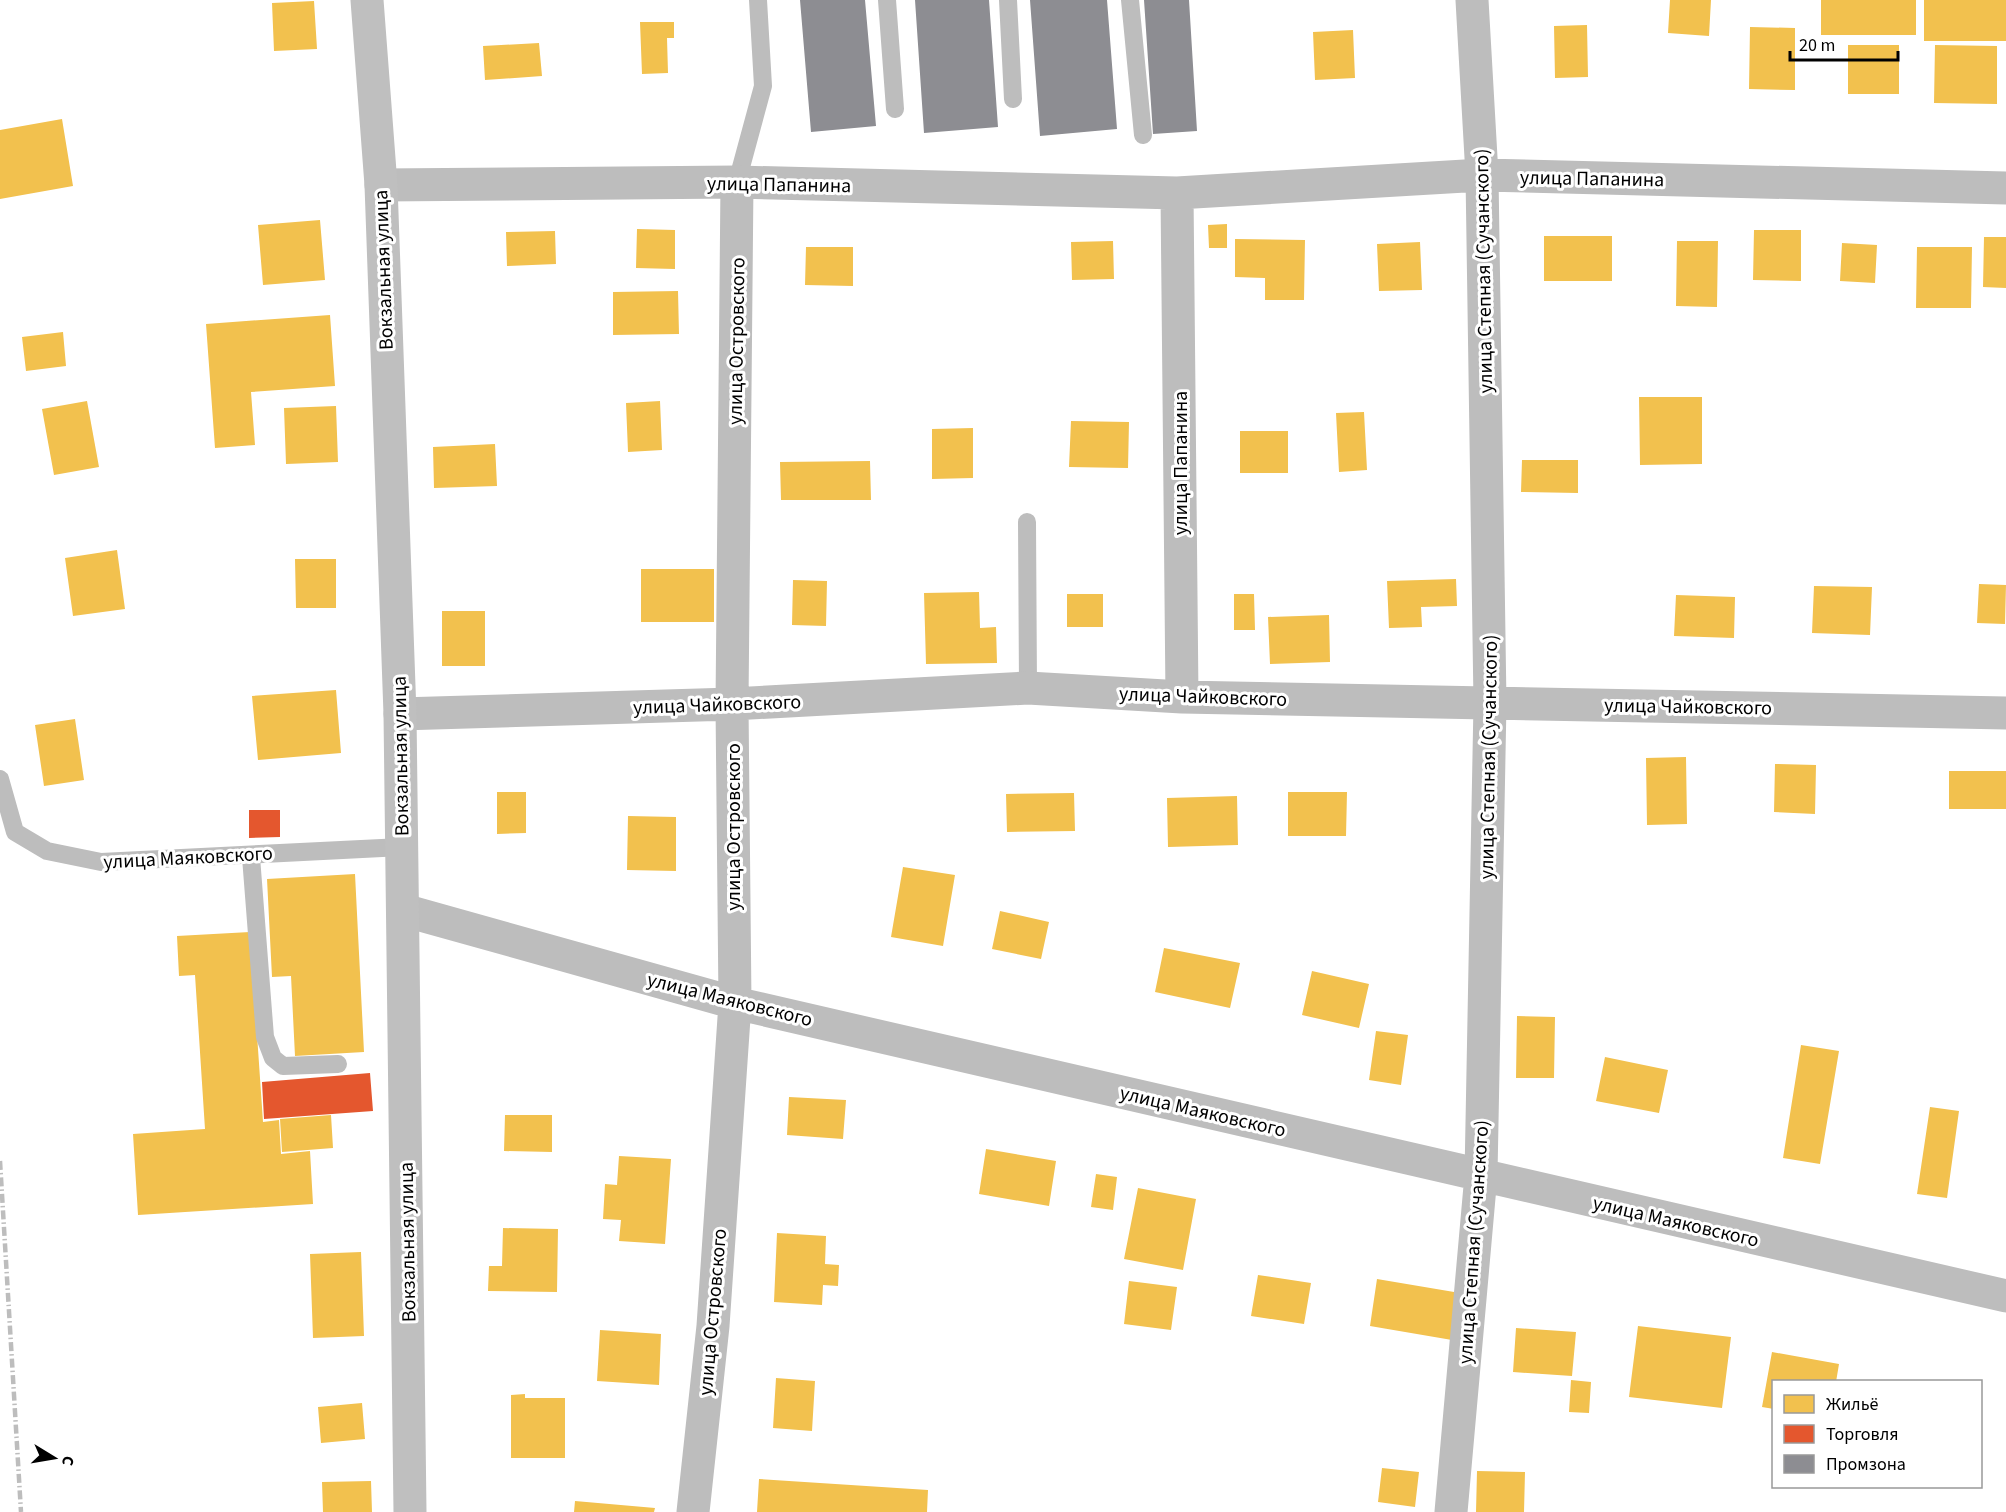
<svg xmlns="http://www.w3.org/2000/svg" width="2006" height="1512" font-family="'Source Sans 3',sans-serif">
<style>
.homes{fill:#f2c14e}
.shops{fill:#e4572e}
.industry{fill:#8d8d92}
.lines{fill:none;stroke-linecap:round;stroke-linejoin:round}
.lane{stroke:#bdbdbd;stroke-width:18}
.street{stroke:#bdbdbd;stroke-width:33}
.secondary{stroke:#bfbfbf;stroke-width:33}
.rail{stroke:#bdbdbd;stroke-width:4.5;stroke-dasharray:9 3 1.5 3;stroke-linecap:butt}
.labels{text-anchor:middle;stroke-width:6;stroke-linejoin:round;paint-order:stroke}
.street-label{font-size:20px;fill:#000;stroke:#fff}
</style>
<rect width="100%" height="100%" fill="#fff"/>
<path class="homes" d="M1670,0H1711L1709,36L1668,33Z
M1821,0H1916V35H1821Z
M1924,0H2006V41H1924Z
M314,1L317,49L274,51L272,3Z
M640,22H674V38H667L668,73L642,74Z
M1587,25L1588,77L1555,78L1554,26Z
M1750,27L1795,28V90L1749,89Z
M1353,30L1355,78L1315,80L1313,32Z
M539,43L542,76L485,80L483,46Z
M1848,45H1899V94H1848Z
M1935,45L1997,46V104L1934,103Z
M62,119L73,186L0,199V130Z
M320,220L325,280L263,285L258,225Z
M1227,224V248H1209L1208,225Z
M637,229L675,230V269L636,268Z
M1754,230H1801V281L1753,280Z
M555,231L556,264L507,266L506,232Z
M1544,236H1612V281H1544Z
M1984,237H2006V288L1983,287Z
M1235,239L1305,240L1304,300H1265V278L1235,277Z
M1113,241L1114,279L1072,280L1071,242Z
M1677,241H1718L1717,307L1676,306Z
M1420,242L1422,290L1379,291L1377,244Z
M1842,243L1877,245L1875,283L1840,281Z
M806,247H853V286L805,285Z
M1917,247H1972L1971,308H1916Z
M678,291L679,334L613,335V292Z
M330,315L335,386L251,392L255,445L215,448L206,324Z
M63,332L66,366L26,371L22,337Z
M1639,397H1702V464L1640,465Z
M87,401L99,467L54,475L42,409Z
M660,401L662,450L628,452L626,403Z
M336,406L338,462L286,464L284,408Z
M1364,412L1367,470L1339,472L1336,413Z
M1071,421L1129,422L1128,468L1069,467Z
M973,428V478L932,479V429Z
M1240,431H1288V473H1240Z
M495,444L497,486L434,488L433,447Z
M1522,460H1578V493L1521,492Z
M870,461L871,500H781L780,462Z
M117,550L125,609L73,616L65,558Z
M295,559H336V608H296Z
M641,569H714V622H641Z
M1456,579L1457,606L1421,607L1422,627L1389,628L1387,581Z
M793,580L827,581L826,626L792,625Z
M1979,584L2006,585L2005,624L1977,623Z
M1814,586L1872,587L1870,635L1812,633Z
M979,592L980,628L996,627L997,663L926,664L924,593Z
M1067,594H1103V627H1067Z
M1234,594H1254L1255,630H1234Z
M1676,595L1735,597L1734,638L1674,636Z
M442,611H485V666H442Z
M1329,615L1330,662L1270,664L1268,617Z
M336,690L341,753L258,760L252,696Z
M75,719L84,780L44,786L35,725Z
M1686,757L1687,824L1647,825L1646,758Z
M1775,764L1816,765L1815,814L1774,812Z
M1949,771H2006V809H1949Z
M497,792H526V833L497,834Z
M1288,792H1347L1346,836H1288Z
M1074,793L1075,831L1007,832L1006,794Z
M1237,796L1238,845L1168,847L1167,798Z
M628,816L676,817V871L627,870Z
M903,867L955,875L943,946L891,937Z
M355,874L364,1052L295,1056L291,976L272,977L267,879Z
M1000,911L1049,922L1041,959L992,949Z
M250,932L263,1122L279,1120L281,1154L310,1151L313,1204L138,1215L133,1134L205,1129L195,975L179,976L177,936Z
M1164,948L1240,963L1230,1008L1155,992Z
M1312,971L1369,984L1359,1028L1302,1015Z
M1517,1016L1555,1017L1554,1078H1516Z
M1376,1031L1408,1035L1401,1085L1369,1080Z
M1801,1045L1839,1051L1820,1164L1783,1158Z
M1605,1057L1668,1070L1659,1113L1596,1101Z
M789,1097L846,1100L843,1139L787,1135Z
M1930,1107L1959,1111L1947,1198L1917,1194Z
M331,1115L333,1148L282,1152L280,1119Z
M505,1115H552V1152L504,1151Z
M986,1149L1056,1161L1049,1206L979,1194Z
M619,1156L671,1159L665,1244L619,1241L621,1220L603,1219L605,1184L617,1185Z
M1096,1174L1117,1177L1113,1210L1091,1207Z
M1138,1188L1196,1199L1183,1270L1124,1259Z
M503,1228L558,1229L557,1292L488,1291L489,1266H502Z
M777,1233L826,1236L825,1264L839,1265L838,1286L823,1285L822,1305L774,1302Z
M361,1252L364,1336L313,1338L310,1254Z
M1258,1275L1311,1283L1304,1324L1251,1316Z
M1377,1279L1460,1293L1452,1340L1370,1326Z
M1129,1281L1177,1287L1171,1330L1124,1324Z
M1638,1326L1731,1337L1722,1408L1629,1397Z
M1516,1328L1576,1332L1572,1376L1513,1372Z
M600,1330L661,1334L659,1385L597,1381Z
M1772,1352L1839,1364L1836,1382H1774V1409L1762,1407Z
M776,1378L815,1381L812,1431L773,1428Z
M1571,1380L1591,1382L1589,1413L1569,1412Z
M525,1394V1398H565V1458H511V1395Z
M362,1403L365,1439L321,1443L318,1407Z
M1382,1468L1419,1472L1415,1507L1378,1502Z
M1477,1471L1525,1472L1524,1512H1476Z
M759,1479L928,1490L927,1512H757Z
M371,1481L372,1512H323L322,1482Z
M575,1501L655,1508L654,1512H574Z"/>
<path class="shops" d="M249,810H280V837L249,838Z
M370,1073L373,1111L264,1119L262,1082Z"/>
<path class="industry" d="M800,0H865L876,126L811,132Z
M915,0H989L998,127L924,133Z
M1030,0H1107L1117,129L1040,136Z
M1144,0H1189L1197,131L1153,134Z"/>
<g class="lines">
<path class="lane" d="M887,0L895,109
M1008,0L1013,99
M1130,0L1143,135
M737,182L763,86L758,0
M1027,522L1028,688
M0,779L15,832L47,851L101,862L402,847
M251,857L265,1037L273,1058L283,1066L338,1064"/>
<path class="street" d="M381,185L737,182L1177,193L1482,175L2006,188
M1177,193L1182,697
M400,714L732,704L1028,688L1182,697L2006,713
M403,910L735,1003L2006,1296
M693,1512L713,1326L735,1003L732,704L737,182
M1451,1512L1481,1175L1490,703L1482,175L1472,0"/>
<path class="secondary" d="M367,0L381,185L400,714L410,1512"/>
<path class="rail" d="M0,1161L21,1512"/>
</g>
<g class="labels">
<g class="street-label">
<text transform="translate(1592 178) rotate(1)" y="7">улица Папанина</text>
<text transform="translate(779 184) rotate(1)" y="7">улица Папанина</text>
<text transform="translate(383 270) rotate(-92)" y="7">Вокзальная улица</text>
<text transform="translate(1483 271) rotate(-91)" y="7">улица Степная (Сучанского)</text>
<text transform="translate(736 341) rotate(-89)" y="7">улица Островского</text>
<text transform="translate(1180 463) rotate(-90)" y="7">улица Папанина</text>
<text transform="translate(1203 696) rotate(2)" y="7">улица Чайковского</text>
<text transform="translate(717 704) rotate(-2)" y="7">улица Чайковского</text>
<text transform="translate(1688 706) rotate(1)" y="7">улица Чайковского</text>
<text transform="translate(400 756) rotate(-91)" y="7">Вокзальная улица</text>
<text transform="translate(1488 757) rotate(-89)" y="7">улица Степная (Сучанского)</text>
<text transform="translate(733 827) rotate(-90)" y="7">улица Островского</text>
<text transform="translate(188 857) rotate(-3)" y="7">улица Маяковского</text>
<text transform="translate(730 999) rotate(14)" y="7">улица Маяковского</text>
<text transform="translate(1203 1111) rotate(13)" y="7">улица Маяковского</text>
<text transform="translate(1676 1221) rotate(13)" y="7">улица Маяковского</text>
<text transform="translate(407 1242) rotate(-91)" y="7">Вокзальная улица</text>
<text transform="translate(1473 1242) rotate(-86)" y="7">улица Степная (Сучанского)</text>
<text transform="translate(712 1312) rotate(-85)" y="7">улица Островского</text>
</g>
</g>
<rect x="1772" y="1380" width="210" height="108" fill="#ffffff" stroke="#999999" stroke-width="1.5"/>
<rect x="1784" y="1395" width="30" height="18" fill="#f2c14e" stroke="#999999" stroke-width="1.5"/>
<text x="1826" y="1410" font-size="18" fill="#000000">Жильё</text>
<rect x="1784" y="1425" width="30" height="18" fill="#e4572e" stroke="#999999" stroke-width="1.5"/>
<text x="1826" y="1440" font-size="18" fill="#000000">Торговля</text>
<rect x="1784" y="1455" width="30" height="18" fill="#8d8d92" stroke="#999999" stroke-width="1.5"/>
<text x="1826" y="1470" font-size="18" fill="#000000">Промзона</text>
<g transform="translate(54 1458) rotate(101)" stroke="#ffffff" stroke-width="4.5" paint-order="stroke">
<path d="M0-4.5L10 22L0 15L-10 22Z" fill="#000000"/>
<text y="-9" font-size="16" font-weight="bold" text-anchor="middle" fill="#000000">С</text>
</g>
<path d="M1790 51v9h108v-9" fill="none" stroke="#000000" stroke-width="3"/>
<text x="1799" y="51" font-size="18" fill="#000000" stroke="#ffffff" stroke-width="4.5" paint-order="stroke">20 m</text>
</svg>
